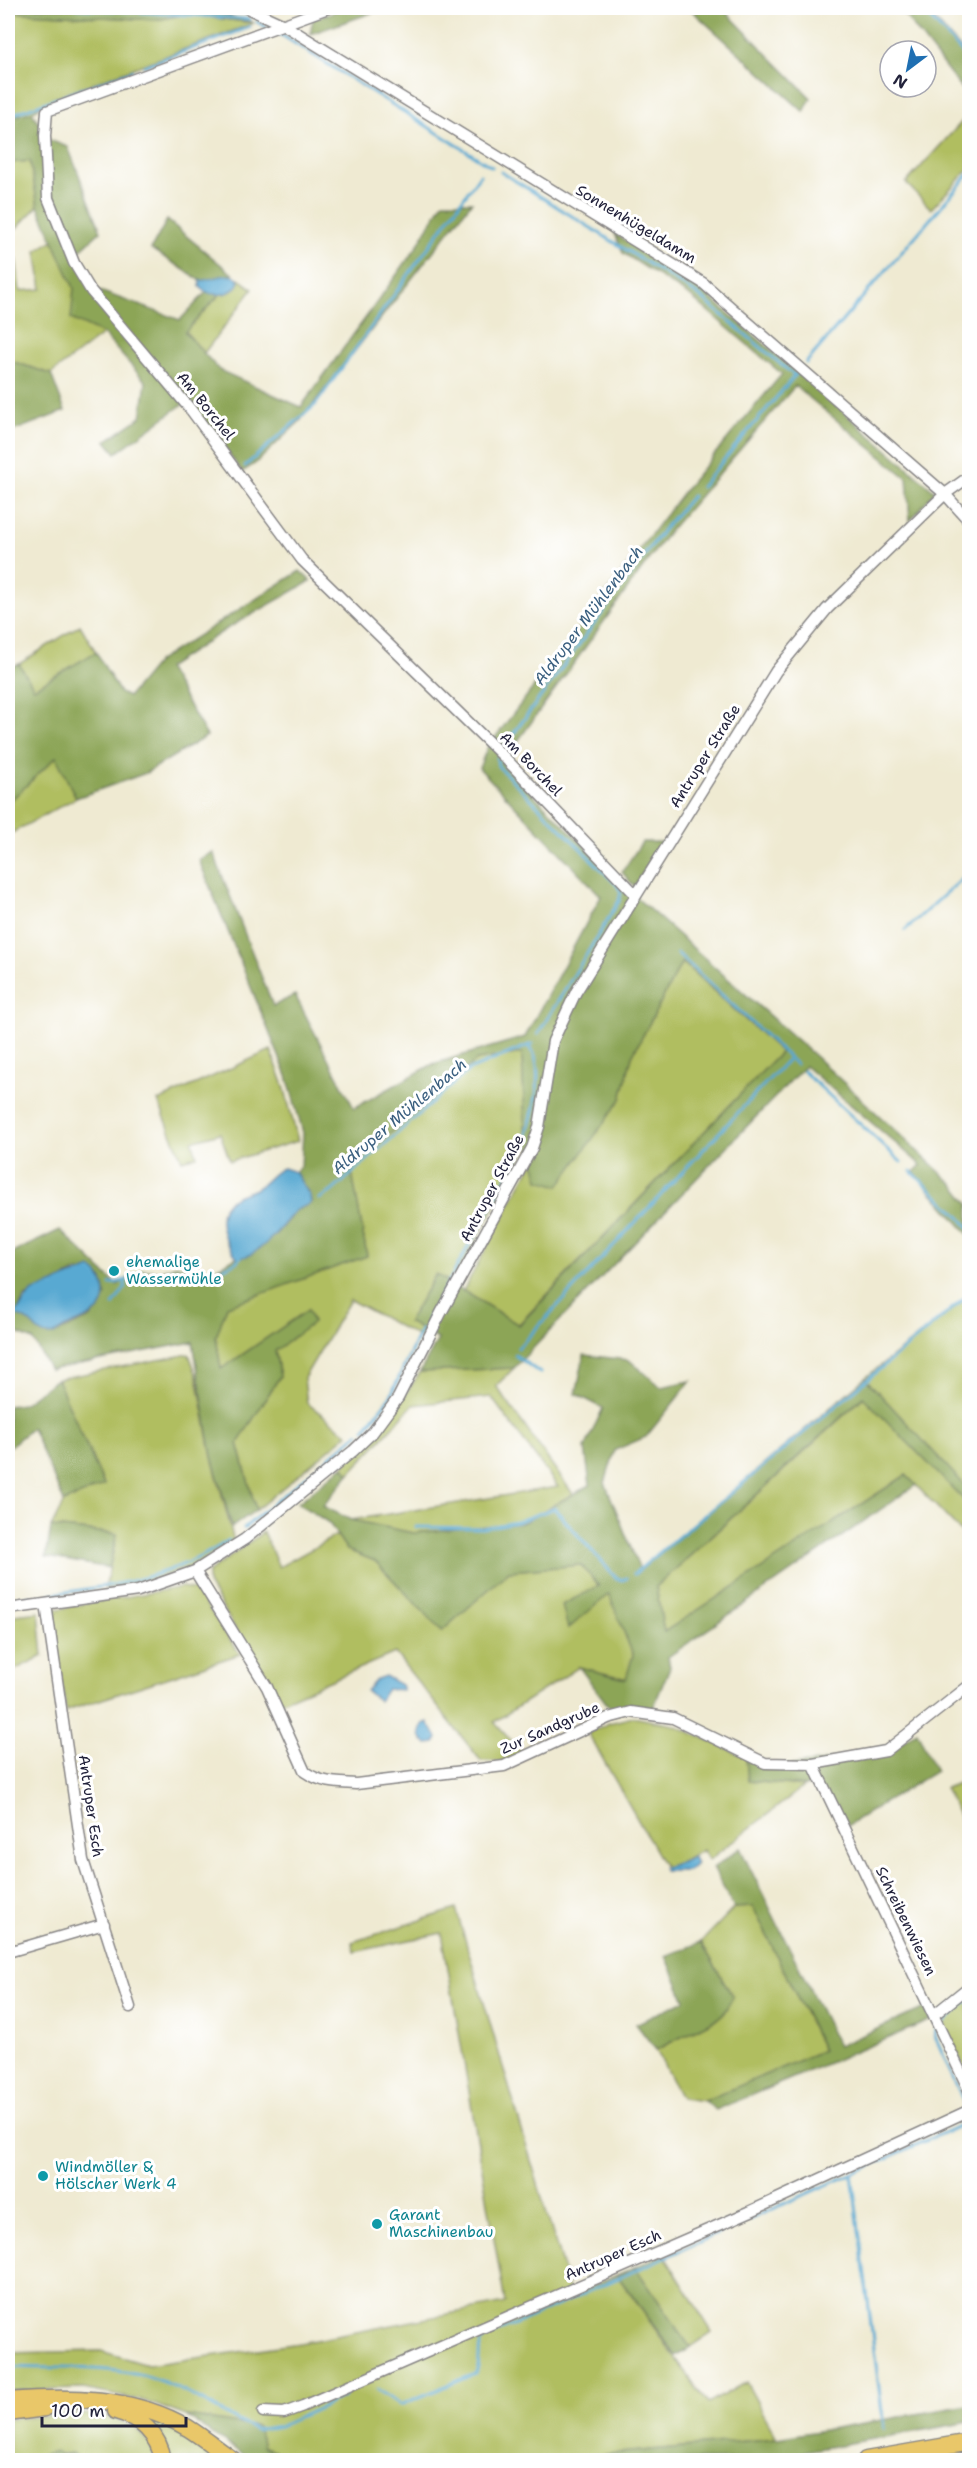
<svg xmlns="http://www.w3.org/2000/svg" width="977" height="2468" font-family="'Shantell Sans',sans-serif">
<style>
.green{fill:#b0be60;stroke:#69704e;stroke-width:1.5}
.forest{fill:#8ca556;stroke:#576448;stroke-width:1.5;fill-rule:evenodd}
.water{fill:#58a9d2;stroke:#3d6686;stroke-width:1.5}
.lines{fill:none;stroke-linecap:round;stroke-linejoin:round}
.stream{stroke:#58a9d2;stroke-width:3}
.minor-casing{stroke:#888686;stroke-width:13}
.highway-casing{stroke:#888686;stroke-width:19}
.minor{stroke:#fff;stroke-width:10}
.highway{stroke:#e9c769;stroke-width:16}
.culture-dot{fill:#0f9aa8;stroke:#fff;stroke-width:2}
.labels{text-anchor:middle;stroke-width:6;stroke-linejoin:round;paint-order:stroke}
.street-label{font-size:15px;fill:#22223b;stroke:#fff}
.culture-label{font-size:15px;fill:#0d838f;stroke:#fff;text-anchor:start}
.water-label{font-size:16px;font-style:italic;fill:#3a5f7f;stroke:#fff}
</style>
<rect width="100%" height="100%" fill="#fff"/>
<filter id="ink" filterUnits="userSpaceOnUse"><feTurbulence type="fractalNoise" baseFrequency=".0167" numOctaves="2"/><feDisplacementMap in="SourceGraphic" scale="12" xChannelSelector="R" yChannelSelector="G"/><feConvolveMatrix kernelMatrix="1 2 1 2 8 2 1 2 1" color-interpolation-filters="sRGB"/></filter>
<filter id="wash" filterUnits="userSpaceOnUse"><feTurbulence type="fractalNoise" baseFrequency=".008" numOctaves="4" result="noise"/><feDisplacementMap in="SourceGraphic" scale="24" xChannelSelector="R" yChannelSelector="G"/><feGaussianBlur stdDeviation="1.35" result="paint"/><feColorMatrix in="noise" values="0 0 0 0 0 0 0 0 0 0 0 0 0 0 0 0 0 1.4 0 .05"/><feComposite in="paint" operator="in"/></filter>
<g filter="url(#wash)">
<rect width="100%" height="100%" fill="#efead2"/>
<path class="green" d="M8,12L157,20L186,14L254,23L54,98L32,112L8,118Z
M969,114V169L931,209L906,183Z
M30,161L38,206L8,237V163Z
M53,240L74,288L72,319L103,334L51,374L8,360V249L16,260L20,291L42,289L36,251Z
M236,277L253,289L204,353L185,331Z
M80,625L96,652L34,689L19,664Z
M57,756L76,798L8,835V803Z
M682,962L781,1052L518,1325L463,1291L535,1158L539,1179L621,1099L632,1056Z
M271,1050L284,1086L298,1141L230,1161L220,1133L192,1141L197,1156L182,1160L158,1101Z
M522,1053L525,1128L529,1143L453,1284L436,1274L408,1322L427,1333L423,1339L350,1300L304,1378L307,1403L348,1434L256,1510L238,1443L280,1376L275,1351L313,1322L308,1310L221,1369L216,1337L227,1306L367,1256L351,1167L477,1060Z
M969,1296V1491L865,1378Z
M189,1354L197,1376L212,1457L234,1541L195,1566L139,1584L105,1589L117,1534L51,1527L64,1502L104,1484L57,1379Z
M514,1368L496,1386L573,1494L522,1523L413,1533L351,1520L558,1487L491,1397L413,1405L349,1474L343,1466C374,1437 398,1408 420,1372Z
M864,1397L969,1505V1522L962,1533L906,1475L664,1633L656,1587Z
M263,1532L279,1567L337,1535L347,1550L375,1561L442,1631L509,1571L581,1565L600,1586L568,1628L609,1593L633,1655L627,1679L579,1667L494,1722L522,1753L503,1762L481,1761L395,1653L280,1702L208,1584V1573Z
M182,1587L196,1590L240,1654L66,1711L51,1610Z
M39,1612L43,1656L8,1673V1616Z
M633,1717L674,1725L746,1757L748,1781L804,1786L709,1860L703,1850L666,1869L588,1733L609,1723Z
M969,1779H970L969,1837L945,1788Z
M753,1907L823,2051L704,2101L681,2098L656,2050L722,2016L733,1997L701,1942L734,1908Z
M456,1909L571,2295L617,2275L708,2404L746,2382L777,2438L547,2460H304L263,2447L257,2427L186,2416L145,2401L83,2389L8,2391V2353L101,2351L148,2365L300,2343L505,2303L442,1933L354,1952L352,1942Z
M969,1990V2078L941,2016Z
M664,2254L712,2332L690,2347L635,2267Z
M125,2409L154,2416L225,2460H166Z
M79,2414C111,2415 149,2423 155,2460H81L72,2453L39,2456L37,2460H8V2419Z"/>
<path class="forest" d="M8,8H206L254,23L186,14L157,20L8,12Z
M345,8H386L310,34L313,19Z
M689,8H722L811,98L804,112Z
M899,8H924L969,58V98Z
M32,112L49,140L68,147L101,231L76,254L94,289L180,320L211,287L151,249L167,220L236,277L185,332L219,370L301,407L416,248L443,202H472L300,421L256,463L242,472L190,399L116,453L106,441L141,417L146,382L103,334L71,319L74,288L38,206L30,161L8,163V118Z
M615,234L698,287L935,491L910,521L907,478L795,386L667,534L502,763L639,900L815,1056L955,1186L969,1204V1235L914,1172L921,1165L805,1066L514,1368L420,1372L438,1339L408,1322L436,1274L519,1325L781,1052L682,962L632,1056L621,1099L559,1186L539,1180L525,1128L522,1053L477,1060L351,1167L367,1256L227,1306L216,1337L221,1369L308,1310L313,1323L275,1351L280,1376L238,1443L256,1510L232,1527L212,1457L193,1342L50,1370L33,1340L8,1329V1255L60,1230L117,1285L142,1270L160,1271L177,1265L196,1272L214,1269L237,1257L250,1254L276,1234L296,1210L311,1203L310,1196L295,1172L301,1166L303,1133L287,1076L199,860L213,852L273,1006L295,995L354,1108L433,1064L525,1037L601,896L479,768L487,748L687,487L782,374L690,296L623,253ZM78,1271L101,1277L106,1295L100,1308L90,1318L59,1332L36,1329L32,1323L17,1312L25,1297Z
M8,360L51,374L65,411L8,433Z
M300,571L311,581L228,628L167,668L207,736L146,773L76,798L56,757L8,803V667L19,664L34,688L96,652L120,693L128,697L158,661Z
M642,842H662L634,887L622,872Z
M584,1355L629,1360L661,1387L691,1381L646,1437L615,1450L605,1483L640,1570L865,1378L970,1491L969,1505L863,1397L656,1587L664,1632L906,1475L916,1485L668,1657L670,1667L651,1713L619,1708L613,1712L579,1667L626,1679L633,1655L609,1594L568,1629L562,1605L599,1586L581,1565L509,1571L442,1631L375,1561L347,1550L329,1523L298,1503L343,1466L349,1474L323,1506L351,1520L413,1533L522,1523L590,1485L585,1448L603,1408L576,1394Z
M57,1379L104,1485L64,1502L32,1428L8,1448V1406L23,1404Z
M51,1527L117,1534L109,1568L46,1557Z
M917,1731L936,1771L848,1825L819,1787L748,1781L746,1757L767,1768L886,1754Z
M740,1848L838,2046L925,2008L931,2020L716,2110L704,2101L823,2050L753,1907L734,1908L713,1868Z
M701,1942L733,1997L722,2016L656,2050L636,2024L685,2000L666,1956Z
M635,2267L690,2347L676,2356L617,2275Z
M969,2405V2422L755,2460H547L777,2438Z
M186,2416L258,2427L263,2447L304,2460H251Z
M56,2452L63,2456L72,2453L81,2460H37L39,2456Z"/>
<path class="water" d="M226,275L235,276L239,281C234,297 210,298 200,287V281Z
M283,1168L295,1172L310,1196L311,1203C305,1207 299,1207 294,1212C283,1225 256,1261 237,1257C224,1243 211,1212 232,1199C240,1193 249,1193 257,1188C267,1182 272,1172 283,1168Z
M91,1268C99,1274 101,1277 104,1287C110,1313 84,1319 66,1327C60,1330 55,1335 49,1335C36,1336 33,1319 18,1316L17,1312L31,1292Z
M385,1676L401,1685L403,1690L387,1689L379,1701L366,1691L377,1679Z
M428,1722L437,1738L435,1743L427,1744C419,1737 418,1733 423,1724Z
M693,1857L696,1864L688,1871H664L663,1868Z"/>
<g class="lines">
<path class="stream" d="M76,8L250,19
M921,8L970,61
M257,22L266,27
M275,31L492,167
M144,66L250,27
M8,116L132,71
M501,172L697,294L795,376
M806,363L970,173
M245,466L316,404L480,175
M701,487L797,373
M503,748L663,530L692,496
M497,758L498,766L617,885L621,892L619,901L538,1034
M905,930L970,872
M677,953L796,1064
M803,1071L901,1162
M911,1171L958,1215L970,1229
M319,1199L331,1192L469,1070L532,1044
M140,1278L179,1270L193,1276L207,1277L236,1262L242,1255
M110,1284L127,1280
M113,1305L125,1288V1280
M8,1315L20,1313
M428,1319L521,1152C530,1125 548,1071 530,1047
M518,1348L789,1058
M515,1355L540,1373
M365,1429L391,1395L421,1330
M416,1527L483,1528L516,1522L554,1508L615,1577L622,1580L627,1578
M244,1528L359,1433
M634,1574L970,1294
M51,1594C115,1586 174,1577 229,1540
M8,1600L30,1597
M945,2021L970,1998
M936,2030L935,2036L965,2105
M852,2174L884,2428
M8,2367C46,2369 86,2366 124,2372C172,2379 213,2408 255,2430L280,2426L344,2397
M377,2389L400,2405L475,2374C483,2363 475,2348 484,2338L970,2121"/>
</g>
</g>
<g filter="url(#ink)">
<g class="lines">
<g class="minor-casing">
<path id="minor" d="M247,8L284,25L703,283L945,494L970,522
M328,8L47,111L45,136L48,198L74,263L91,291L191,410L302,560L504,757L636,895
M195,1571L267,1687L305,1772C321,1783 337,1783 356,1784L504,1766L608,1718L631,1712L673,1718L765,1763L813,1764L886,1751L970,1685
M46,1604L83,1860L130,2007
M8,1609L138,1591L195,1571L245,1539L353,1451L373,1432L398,1398L441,1313L532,1148L539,1127L553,1041L576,992L776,671L827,609L945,494L970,476
M813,1764L970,2092
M8,1952L104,1924
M935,2014L970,1986
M263,2412L284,2413L303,2406L749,2212L970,2110"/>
</g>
<g class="highway-casing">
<path id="highway" d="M8,2401C69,2396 133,2396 188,2428C204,2438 218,2450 233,2460
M116,2411C140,2417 159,2435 163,2460
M8,2413L45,2408
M866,2460L970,2442"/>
</g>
<use href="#minor" class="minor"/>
<use href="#highway" class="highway"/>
</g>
</g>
<g class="culture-dot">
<circle cx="114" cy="1271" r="6"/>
<circle cx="43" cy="2176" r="6"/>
<circle cx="377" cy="2224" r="6"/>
</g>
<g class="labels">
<g class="street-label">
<text transform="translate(636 224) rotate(31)" y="5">Sonnenhügeldamm</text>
<text transform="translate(206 406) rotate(51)" y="5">Am Borchel</text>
<text transform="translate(705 756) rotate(-58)" y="5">Antruper Straße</text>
<text transform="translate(531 764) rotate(46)" y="5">Am Borchel</text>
<text transform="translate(492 1188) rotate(-62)" y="5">Antruper Straße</text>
<text transform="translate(550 1728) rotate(-24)" y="5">Zur Sandgrube</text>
<text transform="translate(91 1806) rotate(82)" y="5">Antruper Esch</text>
<text transform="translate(906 1921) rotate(64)" y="5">Schreibenwiesen</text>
<text transform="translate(613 2255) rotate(-24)" y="5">Antruper Esch</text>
</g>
<g class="culture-label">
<text x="126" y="1267">ehemalige<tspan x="126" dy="17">Wassermühle</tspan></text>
<text x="55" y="2172">Windmöller &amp;<tspan x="55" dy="17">Hölscher Werk 4</tspan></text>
<text x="389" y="2220">Garant<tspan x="389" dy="17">Maschinenbau</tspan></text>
</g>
<g class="water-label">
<text transform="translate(588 615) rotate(-53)" y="6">Aldruper Mühlenbach</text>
<text transform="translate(399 1116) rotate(-40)" y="6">Aldruper Mühlenbach</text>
</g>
</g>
<rect width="977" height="2468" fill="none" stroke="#fff" stroke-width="30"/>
<g transform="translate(908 69) rotate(212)"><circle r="28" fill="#ffffff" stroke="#a7a7b1" stroke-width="1.5"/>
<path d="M0-4.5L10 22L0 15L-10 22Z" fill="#1f6fb2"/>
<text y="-9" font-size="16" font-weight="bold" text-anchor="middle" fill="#22223b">N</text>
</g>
<path d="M42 2417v9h144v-9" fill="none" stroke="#22223b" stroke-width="3"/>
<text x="51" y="2417" font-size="18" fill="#22223b" stroke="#ffffff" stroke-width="4.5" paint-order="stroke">100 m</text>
</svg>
